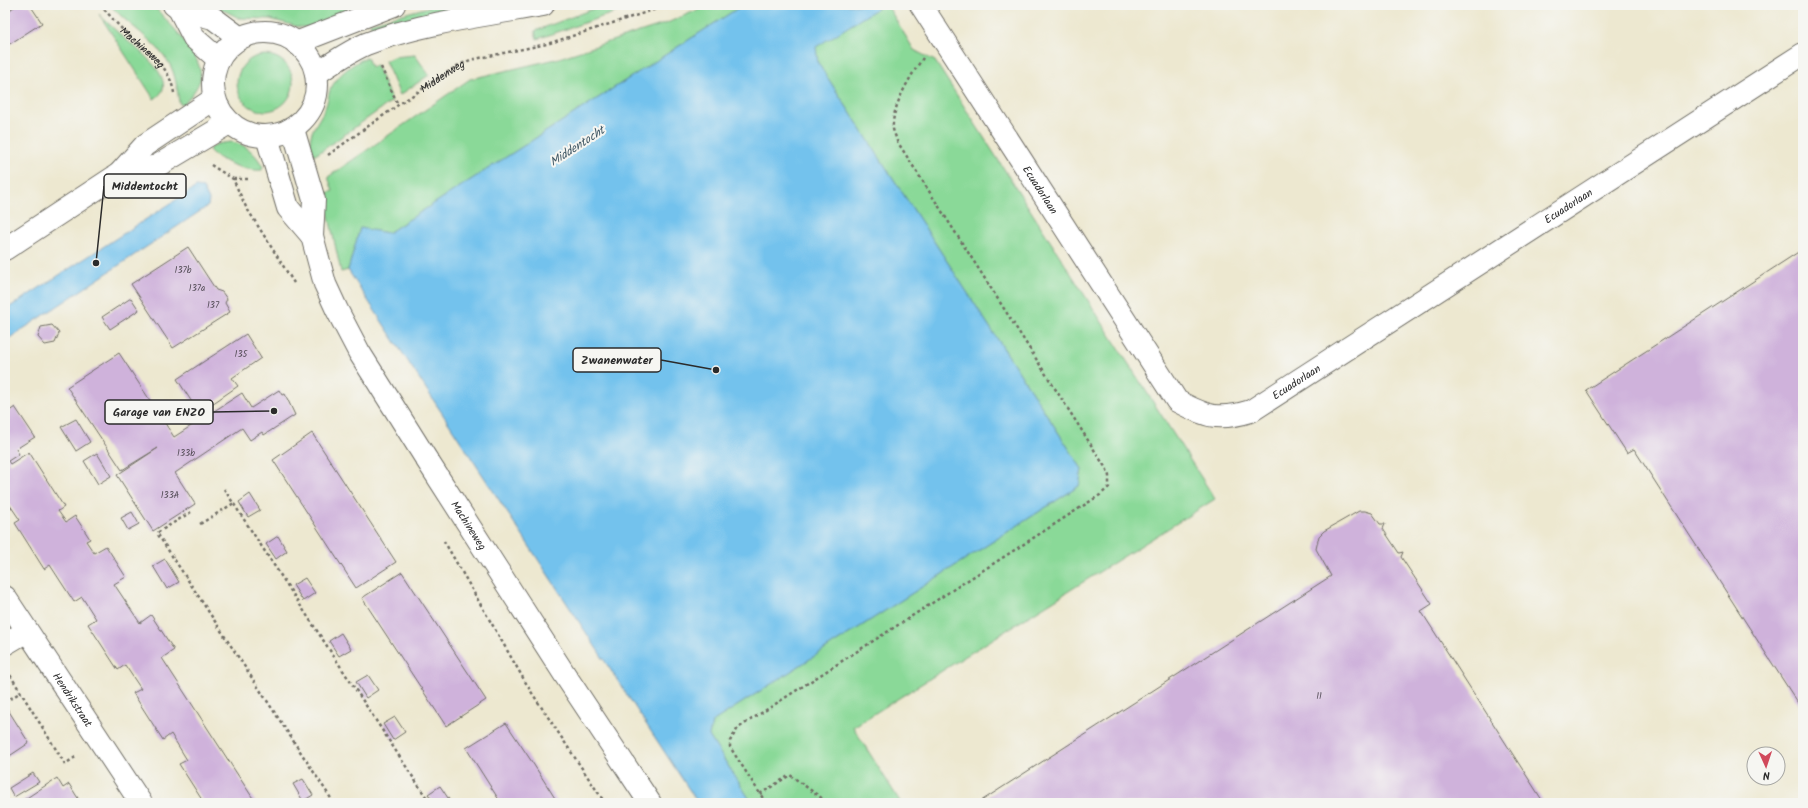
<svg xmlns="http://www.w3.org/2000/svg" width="1808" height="808" font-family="Kalam,sans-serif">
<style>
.green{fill:#8ad998;stroke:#5a8262}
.water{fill:#73c2ed;stroke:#4f768c}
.building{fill:#cfb2db}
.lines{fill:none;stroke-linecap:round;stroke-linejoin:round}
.minor-casing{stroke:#6f6d65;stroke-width:24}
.path{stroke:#6f6d65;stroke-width:2.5;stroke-dasharray:3 3;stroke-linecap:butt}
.minor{stroke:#fff;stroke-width:22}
.labels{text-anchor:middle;stroke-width:4;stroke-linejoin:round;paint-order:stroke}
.number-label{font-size:9px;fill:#544d57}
.street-label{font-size:11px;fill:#2b2b2b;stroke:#f6f6f2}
.water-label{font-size:12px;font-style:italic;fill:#415865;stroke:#f6f6f2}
.leader{fill:none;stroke:#2b2b2b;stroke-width:1.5}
.callout-dot{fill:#2b2b2b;stroke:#f6f6f2;stroke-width:1.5}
.callout{fill:#f6f6f2;stroke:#2b2b2b;stroke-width:1.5}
.callout-label{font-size:12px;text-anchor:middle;font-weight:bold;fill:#2b2b2b}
</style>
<rect width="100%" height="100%" fill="#f6f6f2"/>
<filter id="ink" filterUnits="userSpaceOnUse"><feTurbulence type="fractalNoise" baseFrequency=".025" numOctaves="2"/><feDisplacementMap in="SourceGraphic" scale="8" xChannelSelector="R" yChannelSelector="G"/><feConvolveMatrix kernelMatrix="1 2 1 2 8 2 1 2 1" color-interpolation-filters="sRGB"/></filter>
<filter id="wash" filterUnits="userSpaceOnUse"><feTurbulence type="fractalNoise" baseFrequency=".012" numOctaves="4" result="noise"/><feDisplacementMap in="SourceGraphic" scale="16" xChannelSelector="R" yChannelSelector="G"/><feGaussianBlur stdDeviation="0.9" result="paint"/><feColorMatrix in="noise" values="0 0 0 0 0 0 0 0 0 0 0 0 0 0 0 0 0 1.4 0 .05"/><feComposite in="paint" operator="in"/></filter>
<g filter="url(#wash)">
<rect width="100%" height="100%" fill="#ede8d0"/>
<path class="green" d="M110,5H153C167,22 206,57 200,80C197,89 190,97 184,104H180L179,102C177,89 176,75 169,63C157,42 127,24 110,5Z
M213,5H346L348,13L311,27H299L270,19L239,18Z
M436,5H513L374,32L370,23Z
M603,5H637L537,39L535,31Z
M709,5H743L388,233L360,228L348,270L341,272L324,194L333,191L328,177L470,79L556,59L667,23Z
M883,5H887L914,50L935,61L1215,499L853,727L901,803H752L709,736L712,722L1079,486L1082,469L818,63L815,47Z
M99,14C107,22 115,30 124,38C137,49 183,82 154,99Z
M415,55L429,75L400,95L385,61L393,57Z
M237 83a28 28 0 1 1 56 0a28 28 0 1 1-56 0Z
M367,57L371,67L376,65L392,101L317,154H312C306,132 317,126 325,108C328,102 328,96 330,90C338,74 352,64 367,57Z
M232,142C246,144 256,154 263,167L262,170C247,172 218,161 209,150C214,143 223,143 232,142Z"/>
<path class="water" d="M743,5H883L816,47L818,63L1082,469L1079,486L712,722L709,736L752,803H698L348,270L360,228L388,233Z
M196,187L203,188L209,200L208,206L5,341V310Z"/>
<g id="blocks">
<path class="building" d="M17,5H30L42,23L5,47V13Z
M188,247L216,290L222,292L227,299L225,303L230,312L173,348L131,284Z
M1803,249V711L1634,449L1627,453L1586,390Z
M131,298L139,310L110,329L102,317Z
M52,325L59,333L55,343L45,345L38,337L41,327Z
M246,334L261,358L232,378L238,386L199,413L177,379Z
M119,353L174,437L242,393L251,408L279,390L282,395L285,394L295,415L264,435L262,432L250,440L242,428L175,473L195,504L153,531L117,475L158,448L122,470L67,387Z
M15,407L35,437L16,449L19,454L8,461L10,464L29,452L64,507L58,511L66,522L75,516L90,539L86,541L94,553L106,546L126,577L114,584L140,623L151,615L174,650L162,658L256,803H204L179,764L187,760L171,734L163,740L133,693L141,689L125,665L118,670L88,624L96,619L82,597L74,602L50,565L44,569L15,523L20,520L5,498V414Z
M76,419L90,442L76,451L61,427Z
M312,433L396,562L356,588L273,460Z
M97,453L111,476L98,484L84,461Z
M250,494L260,510L248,517L239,502Z
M1359,511H1365L1372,513L1380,524H1385L1383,529L1399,553L1403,552L1401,557L1432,604L1421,611L1544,803H978L1331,576L1316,549L1319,536L1324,531Z
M132,512L139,524L128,530L121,518Z
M278,536L287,551L276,559L266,544Z
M165,559L179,582L167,589L153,566Z
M402,572L486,700L446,726L362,598Z
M305,578L315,593L303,601L293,585Z
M341,633L351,649L339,656L329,641Z
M368,675L378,690L366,698L356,682Z
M5,705L29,743L5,759Z
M395,717L405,732L393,740L383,724Z
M506,723L534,765L558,803H501L466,748Z
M33,773L39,782L14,797L9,788Z
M57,778L63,788L69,784L81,803H19Z
M303,779L313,795L303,801L293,784Z
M440,786L450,801L447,803H434L428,794Z"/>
</g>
</g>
<g filter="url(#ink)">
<use href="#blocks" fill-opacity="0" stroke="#6f6d65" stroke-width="1"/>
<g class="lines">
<g class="minor-casing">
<g id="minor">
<path d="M174,5L179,9L194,38L218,59"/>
<path id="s3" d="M921,5L1177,401C1207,417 1218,421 1251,411L1803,54"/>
<path d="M179,9L213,18L240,38"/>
<circle cx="265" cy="84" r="52"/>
<path d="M296,43L394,5"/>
<path d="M316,74C332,63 348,52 366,44C421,23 485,15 543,5"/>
<path id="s4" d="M293,129L314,200L312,236L325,284L337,310L359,352L425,457L565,675L650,803"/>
<path d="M267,137L288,208L312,236"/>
<path d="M119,174L157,166L229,123"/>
<path d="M5,249L119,174L145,145L214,99"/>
<path id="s5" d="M5,597L141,803"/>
<path d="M5,644L27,631"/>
</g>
</g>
<g class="path">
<path id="s1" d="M100,5C108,13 115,22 123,30C144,50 169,62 174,93"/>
<path d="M381,67L398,105"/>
<path id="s2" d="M328,155L398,105L457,66L470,60L547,44L669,5"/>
<path d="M211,165L233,179L246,207L294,283"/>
<path d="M233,179H250"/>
<path d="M224,489L430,803"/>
<path d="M191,512L157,533L334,803"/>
<path d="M200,524L234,503"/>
<path d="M444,541L530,690L605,803"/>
<path d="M7,670L65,764L77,756"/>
<path d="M5,702L21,692"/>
<path d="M760,794L790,775L823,799V803"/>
<path d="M766,803L730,747V741L738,728L1100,495L1109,487V476L1107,470L897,141C896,137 894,133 893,129C891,107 911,75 923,58"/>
</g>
<use href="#minor" class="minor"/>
</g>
</g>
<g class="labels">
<g class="number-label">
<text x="183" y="273">137b</text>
<text x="197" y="291">137a</text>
<text x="213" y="308">137</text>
<text x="241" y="357">135</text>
<text x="186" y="456">133b</text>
<text x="170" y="498">133A</text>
<text x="1319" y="699">11</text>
</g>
<g class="street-label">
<text dy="4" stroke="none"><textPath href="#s1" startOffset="60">Machineweg</textPath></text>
<text dy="4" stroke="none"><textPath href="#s2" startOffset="139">Middenweg</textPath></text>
<text dy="4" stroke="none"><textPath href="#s3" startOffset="220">Ecuadorlaan</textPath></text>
<text dy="4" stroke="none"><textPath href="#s3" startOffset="927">Ecuadorlaan</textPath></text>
<text dy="4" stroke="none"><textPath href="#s3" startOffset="603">Ecuadorlaan</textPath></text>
<text dy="4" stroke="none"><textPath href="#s4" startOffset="441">Machineweg</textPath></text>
<text dy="4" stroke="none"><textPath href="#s5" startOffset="123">Hendrikstraat</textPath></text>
</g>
<g class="water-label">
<text transform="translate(577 146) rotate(-33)" y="4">Middentocht</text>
</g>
</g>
<path class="leader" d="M96 263L104 186M716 370L661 360M274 411L213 412"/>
<g class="callout-dot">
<circle cx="96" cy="263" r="4"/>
<circle cx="716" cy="370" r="4"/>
<circle cx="274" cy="411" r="4"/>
</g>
<g class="callout">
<rect x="104" y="174" width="82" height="24" rx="4"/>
<rect x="573" y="348" width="88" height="24" rx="4"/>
<rect x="105" y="400" width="108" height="24" rx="4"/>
</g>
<g class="callout-label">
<text x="145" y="190">Middentocht</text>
<text x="617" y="364">Zwanenwater</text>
<text x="159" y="416">Garage van ENZO</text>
</g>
<rect width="1808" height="808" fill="none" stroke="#f6f6f2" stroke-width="20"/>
<g transform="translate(1766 766) rotate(177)"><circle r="19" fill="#f6f6f2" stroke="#a5a5a2"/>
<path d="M0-3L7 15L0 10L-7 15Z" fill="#d1495b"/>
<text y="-6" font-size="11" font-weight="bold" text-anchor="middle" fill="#2b2b2b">N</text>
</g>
</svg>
